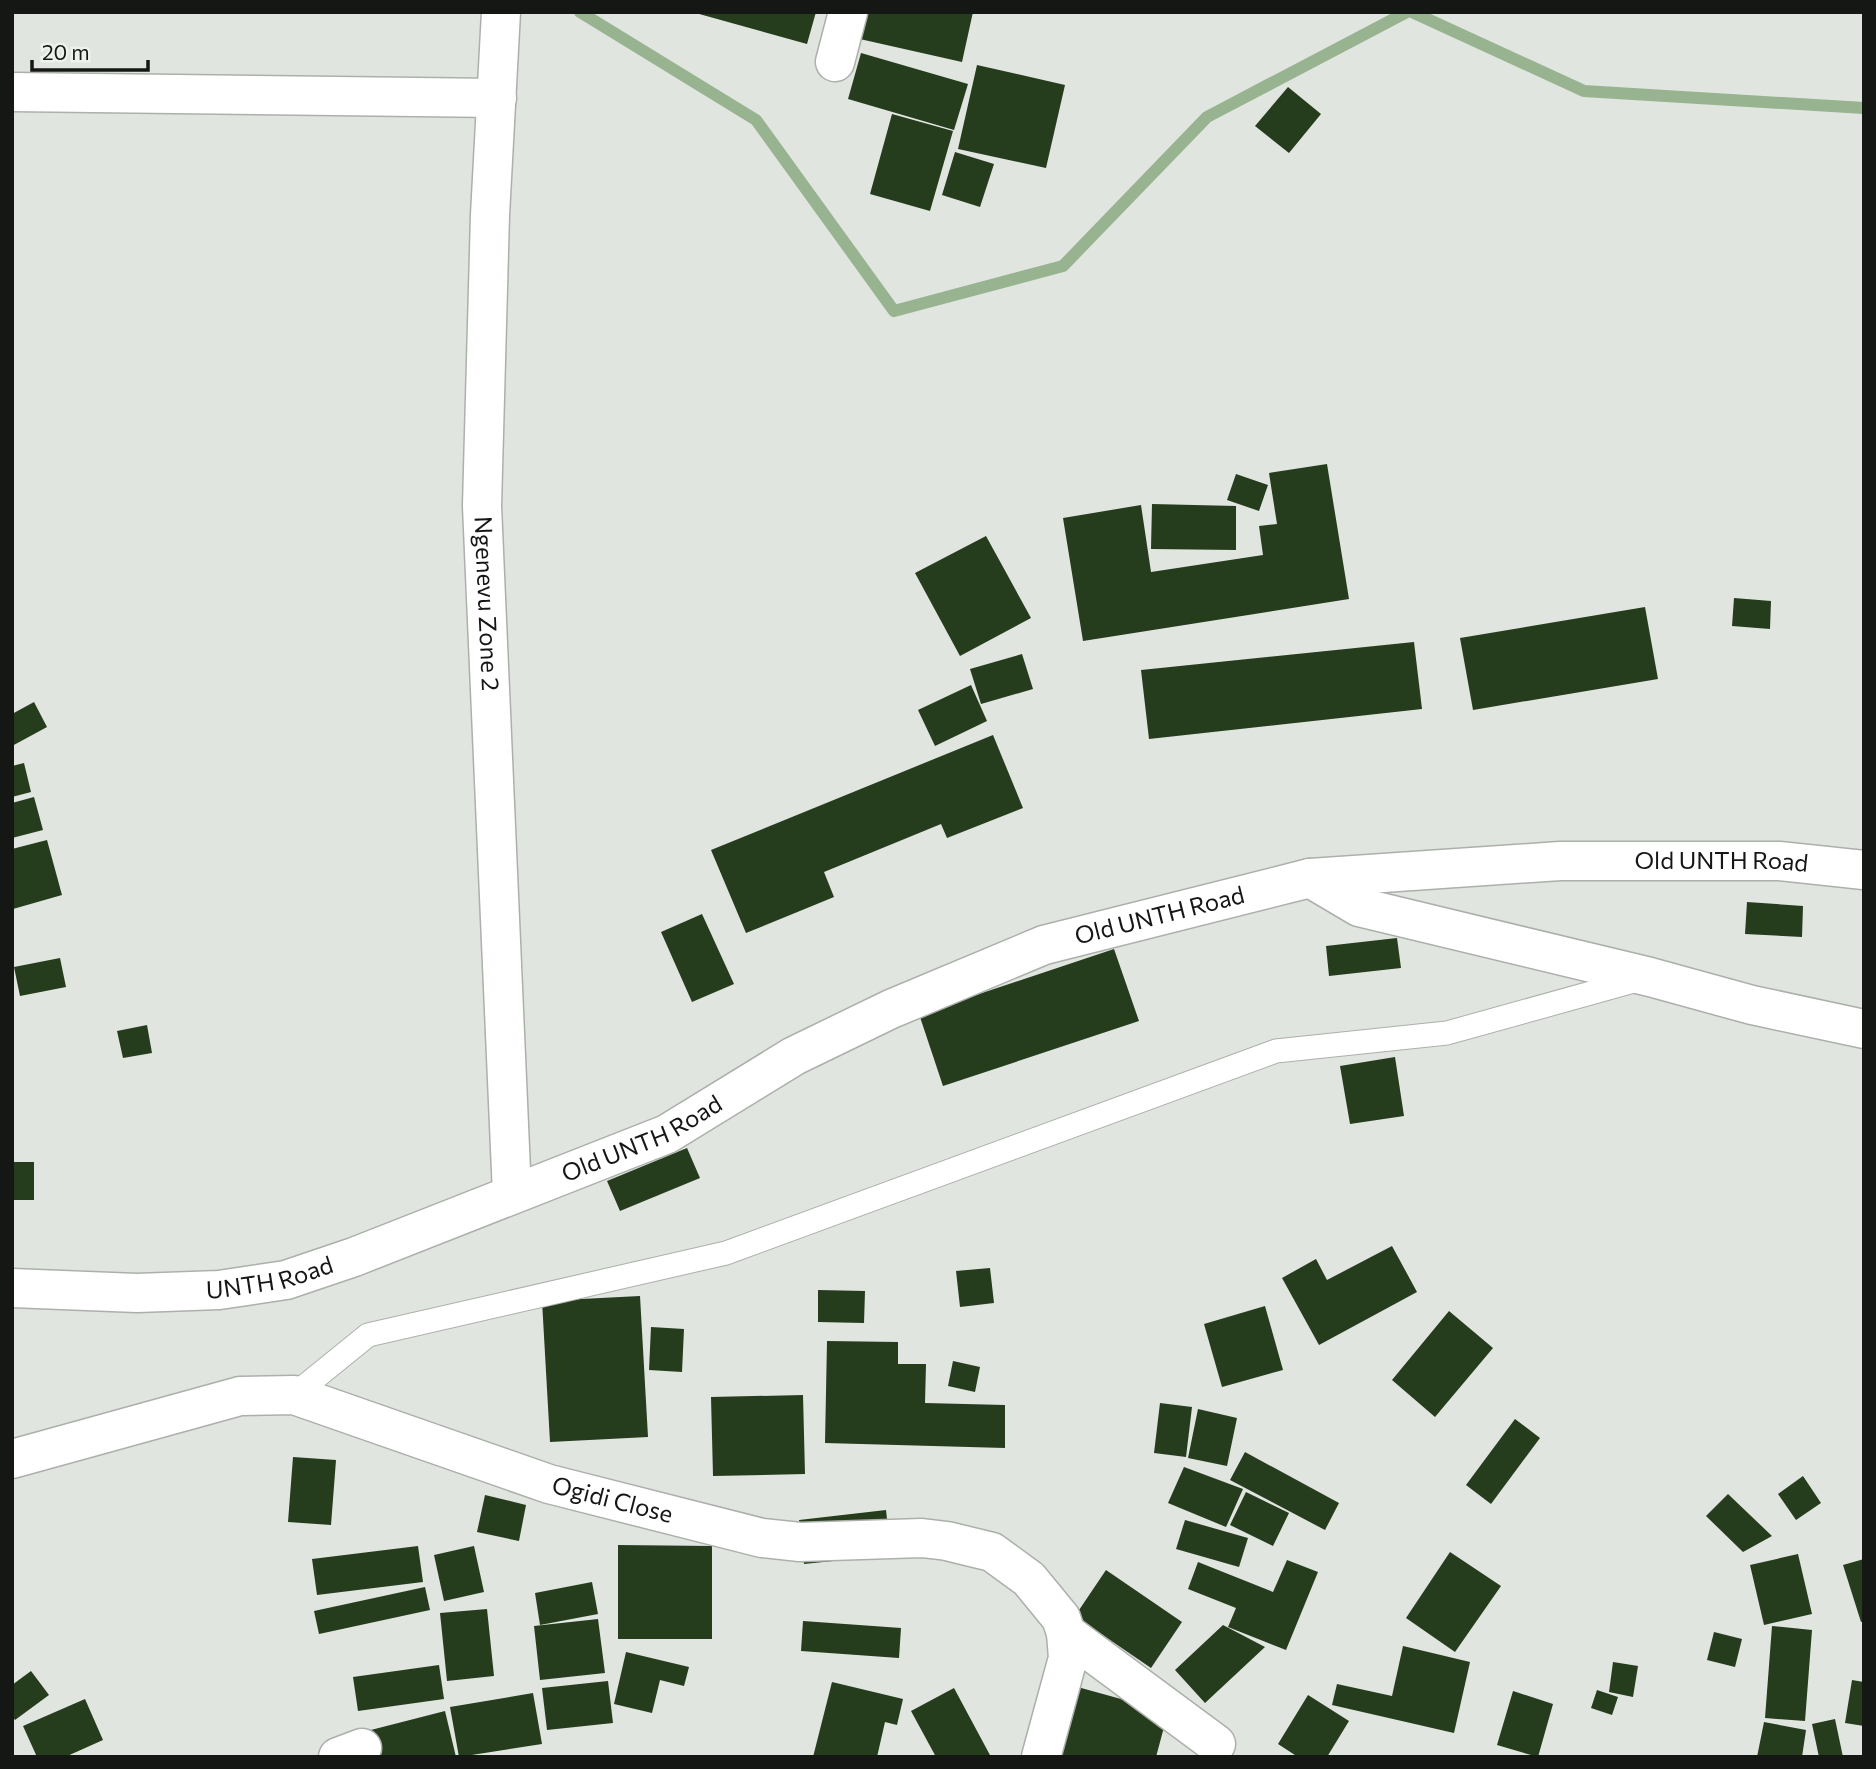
<svg xmlns="http://www.w3.org/2000/svg" width="1876" height="1769" font-family="Commissioner,sans-serif">
<style>
.lines{fill:none;stroke-linecap:round;stroke-linejoin:round}
.stream{stroke:#97b38f;stroke-width:12}
.building{fill:#253c1d}
.service-casing{stroke:#acb0ab;stroke-width:25}
.minor-casing{stroke:#acb0ab;stroke-width:41}
.service{stroke:#fff;stroke-width:23}
.minor{stroke:#fff;stroke-width:38}
.labels{text-anchor:middle;stroke-width:7;stroke-linejoin:round;paint-order:stroke}
.street-label{font-size:24px;fill:#151715;stroke:#eef2ec}
</style>
<rect width="100%" height="100%" fill="#e0e5df"/>
<g class="lines">
<path class="stream" d="M580,12L756,120L894,311L1063,266L1207,117L1407,12
M1412,12L1584,91L1864,108"/>
</g>
<path class="building" d="M692,12H816L807,44Z
M848,12H973L962,62L842,35Z
M861,53L968,84L954,130L848,99Z
M977,65L1065,85L1046,168L958,149Z
M1288,87L1321,114L1289,153L1255,126Z
M892,114L953,131L930,211L870,194Z
M955,152L994,164L980,207L942,195Z
M1327,464L1349,599L1083,641L1063,518L1141,505L1151,572L1263,555L1259,526L1277,524L1269,473Z
M1236,474L1268,485L1259,511L1227,500Z
M1152,504L1236,506V550L1151,549Z
M986,536L1031,618L960,656L915,573Z
M1734,598L1771,601L1770,629L1732,626Z
M1645,607L1658,679L1473,710L1460,638Z
M1414,642L1422,709L1149,739L1141,670Z
M1022,654L1033,689L981,704L970,669Z
M971,685L987,721L935,746L918,710Z
M34,702L47,727L12,746V714Z
M993,735L1023,808L947,838L941,824L824,872L834,897L746,933L711,850Z
M24,763L31,792L12,797V766Z
M34,797L43,830L12,838V803Z
M47,840L62,895L13,909L12,849Z
M1747,902L1803,906L1802,937L1745,934Z
M702,914L734,984L692,1002L661,932Z
M1397,938L1401,968L1329,976L1326,946Z
M1114,949L1139,1021L943,1086L919,1014Z
M60,958L66,987L20,996L14,967Z
M147,1025L152,1053L123,1058L117,1031Z
M1395,1057L1404,1116L1350,1124L1340,1066Z
M687,1148L700,1178L620,1211L607,1181Z
M12,1162H34V1200H12Z
M1392,1246L1417,1292L1319,1345L1282,1278L1316,1259L1327,1280Z
M990,1268L994,1303L960,1307L956,1271Z
M818,1290L865,1291L864,1323L818,1322Z
M640,1296L648,1437L550,1442L542,1301Z
M1265,1306L1283,1370L1222,1387L1204,1324Z
M1449,1311L1493,1348L1435,1417L1392,1380Z
M651,1327L684,1329L682,1372L649,1370Z
M827,1341L898,1342V1364H926L925,1403L1005,1405V1448L825,1443Z
M953,1361L980,1367L975,1392L948,1386Z
M803,1395L805,1474L713,1476L711,1397Z
M1160,1403L1192,1407L1186,1457L1154,1453Z
M1198,1409L1237,1418L1227,1466L1188,1458Z
M1515,1419L1540,1438L1491,1504L1466,1485Z
M1245,1452L1339,1503L1325,1530L1230,1480Z
M293,1457L336,1460L331,1525L288,1522Z
M1184,1467L1243,1489L1226,1527L1168,1503Z
M1803,1476L1821,1503L1796,1520L1778,1494Z
M1246,1492L1289,1513L1273,1546L1230,1525Z
M1728,1494L1772,1536L1743,1552L1706,1516Z
M485,1495L526,1505L519,1541L477,1532Z
M886,1510L891,1555L804,1564L799,1520Z
M1185,1520L1248,1538L1239,1567L1176,1549Z
M618,1545L712,1546V1639H618Z
M418,1546L423,1582L317,1595L312,1559Z
M474,1546L484,1592L444,1601L434,1555Z
M1450,1552L1501,1586L1455,1652L1406,1618Z
M1798,1554L1812,1614L1764,1625L1750,1565Z
M1864,1559V1621L1861,1622L1843,1565Z
M1287,1560L1318,1572L1286,1650L1228,1627L1236,1608L1188,1589L1198,1562L1273,1592Z
M1106,1570L1182,1622L1151,1668L1075,1616Z
M592,1582L598,1614L540,1625L535,1593Z
M425,1587L430,1610L319,1634L314,1611Z
M487,1609L494,1676L447,1681L440,1613Z
M598,1619L605,1673L540,1680L534,1626Z
M803,1621L901,1628L899,1658L801,1651Z
M1223,1625L1265,1647L1205,1703L1175,1670Z
M1772,1626L1812,1630L1805,1721L1765,1718Z
M1714,1632L1742,1639L1735,1667L1707,1660Z
M1403,1646L1470,1662L1454,1733L1332,1705L1337,1684L1392,1696Z
M626,1652L689,1667L684,1686L660,1680L652,1713L614,1704Z
M1613,1662L1638,1666L1633,1697L1609,1692Z
M439,1665L444,1699L358,1711L353,1677Z
M31,1671L49,1695L15,1720L12,1716V1685Z
M1852,1680L1864,1682V1726L1845,1723Z
M608,1681L613,1723L547,1730L542,1688Z
M832,1682L903,1699L897,1725L885,1722L877,1757H813Z
M1074,1686L1168,1712L1156,1757H1054Z
M954,1688L991,1757H936L911,1711Z
M1597,1690L1618,1697L1612,1715L1591,1708Z
M1513,1691L1553,1704L1538,1757L1497,1745Z
M533,1693L542,1744L459,1757L450,1707Z
M1308,1695L1349,1721L1327,1757H1298L1278,1744Z
M85,1699L103,1740L65,1757H37L23,1726Z
M445,1711L456,1757H374L367,1731Z
M1835,1719L1843,1757H1819L1812,1724Z
M1764,1722L1806,1730L1802,1757H1757Z"/>
<g class="lines">
<g class="service-casing">
<path id="service" d="M294,1395L368,1335L726,1253L1276,1051L1447,1033L1641,979"/>
</g>
<g class="minor-casing">
<g id="minor">
<path id="s1" d="M501,12L490,215L482,506L512,1194"/>
<path d="M835,62L848,12"/>
<path d="M12,92L497,98"/>
<path d="M1310,878L1359,907L1650,977L1752,1005L1864,1029"/>
<path id="s2" d="M12,1288L137,1293L219,1290L286,1280L354,1257L667,1134L794,1056L891,1009L1044,945L1310,878L1560,861H1779L1864,870"/>
<path id="s3" d="M12,1459L240,1396L294,1395L549,1484L762,1538L800,1542L922,1538L947,1541L992,1552L1029,1579L1061,1618L1066,1633L1068,1658L1041,1757"/>
<path d="M1066,1633L1216,1744"/>
<path d="M338,1757L362,1748"/>
</g>
</g>
<use href="#service" class="service"/>
<use href="#minor" class="minor"/>
</g>
<g class="labels">
<g class="street-label">
<text dy="8" stroke="none"><textPath href="#s1" startOffset="592">Ngenevu Zone 2</textPath></text>
<text dy="8" stroke="none"><textPath href="#s2" startOffset="1792">Old UNTH Road</textPath></text>
<text dy="8" stroke="none"><textPath href="#s2" startOffset="1225">Old UNTH Road</textPath></text>
<text dy="8" stroke="none"><textPath href="#s2" startOffset="658">Old UNTH Road</textPath></text>
<text dy="8" stroke="none"><textPath href="#s2" startOffset="259">UNTH Road</textPath></text>
<text dy="8" stroke="none"><textPath href="#s3" startOffset="626">Ogidi Close</textPath></text>
</g>
</g>
<rect width="1876" height="1769" fill="none" stroke="#151715" stroke-width="28"/>
<path d="M32 60v10h116v-10" fill="none" stroke="#151715" stroke-width="3.5"/>
<text x="42" y="60" font-size="21" fill="#151715" stroke="#eef2ec" stroke-width="5" paint-order="stroke">20 m</text>
</svg>
